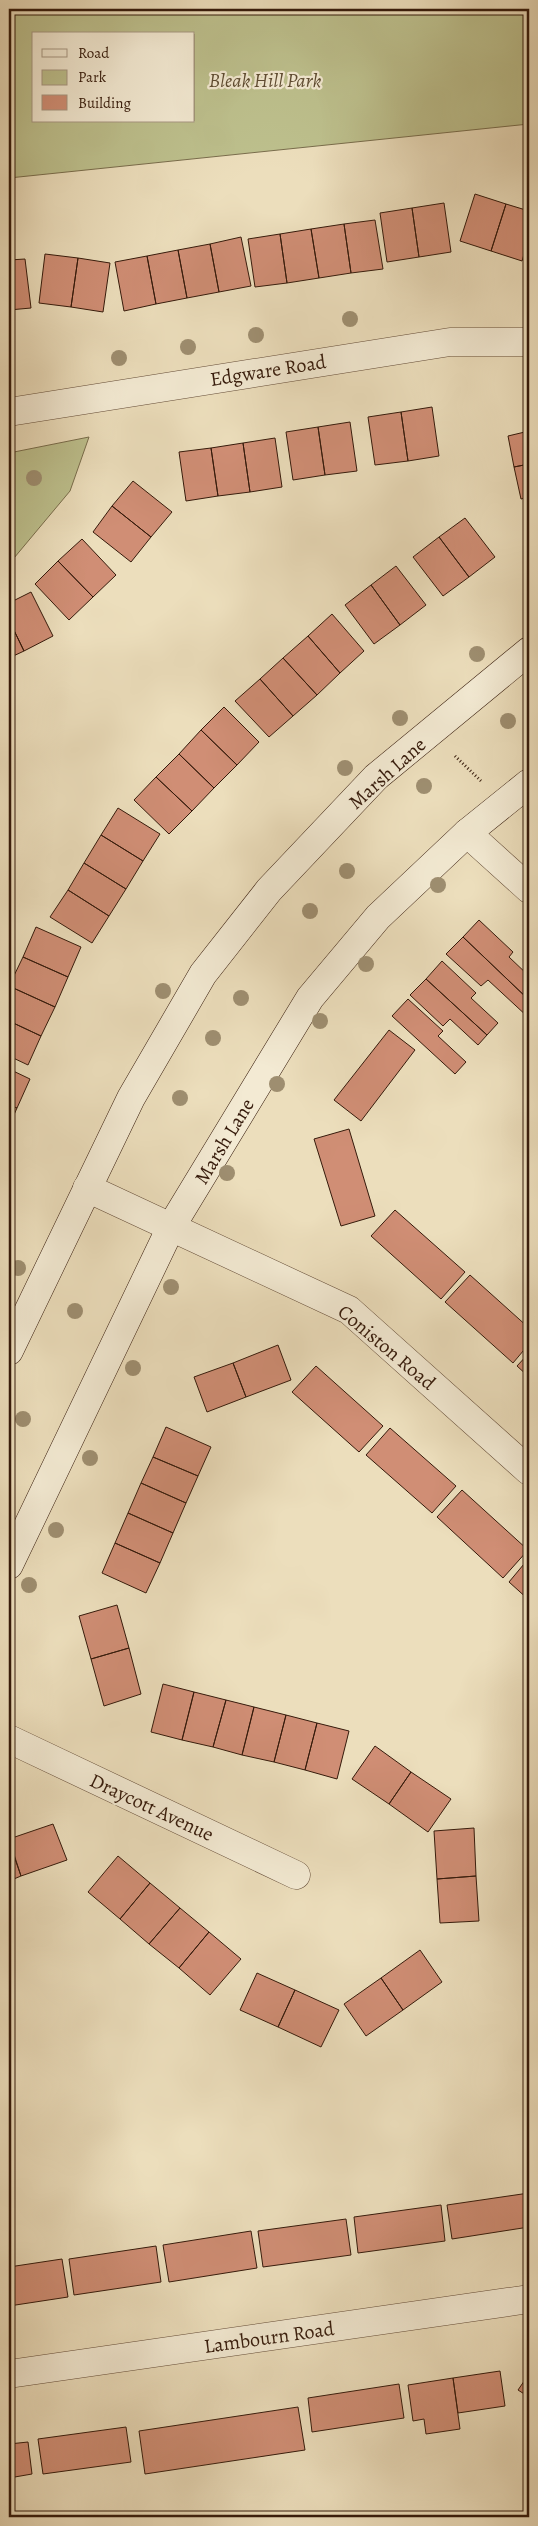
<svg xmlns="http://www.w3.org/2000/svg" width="538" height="2526" font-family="Alegreya,serif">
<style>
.green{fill:#bdc08d;stroke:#796d4c;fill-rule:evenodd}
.building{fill:#d08e75;stroke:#351a0b}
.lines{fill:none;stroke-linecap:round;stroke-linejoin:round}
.minor-casing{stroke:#634b37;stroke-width:29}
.secondary-casing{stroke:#351a0b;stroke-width:29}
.path{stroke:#351a0b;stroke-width:3;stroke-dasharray:1 2.5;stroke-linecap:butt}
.minor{stroke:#f3ead3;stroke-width:28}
.secondary{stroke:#f3ead3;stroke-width:28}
.tree{fill:#9e8e70}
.labels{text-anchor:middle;stroke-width:4.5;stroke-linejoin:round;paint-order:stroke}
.park-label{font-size:20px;font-style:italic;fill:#5e4c32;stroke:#f3ead3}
.street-label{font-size:20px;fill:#351a0b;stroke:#f3ead3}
</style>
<rect width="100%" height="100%" fill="#ecdebc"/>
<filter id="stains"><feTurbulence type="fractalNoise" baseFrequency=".004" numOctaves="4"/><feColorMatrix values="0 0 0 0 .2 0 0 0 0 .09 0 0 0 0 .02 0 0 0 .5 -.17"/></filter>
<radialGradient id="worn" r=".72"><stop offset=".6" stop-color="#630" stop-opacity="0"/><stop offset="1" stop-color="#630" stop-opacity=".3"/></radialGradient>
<path class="green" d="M9,9H529V124L9,178ZM34,34H194V121H34Z
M89,437L70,491L9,564V453Z"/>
<path class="building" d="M475,194L506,204L491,251L460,241Z
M444,203L451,252L419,257L412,208Z
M506,204L529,211V238L522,261L491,251Z
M412,208L419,257L387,262L380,213Z
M375,220L383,269L351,273L344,224Z
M344,224L351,273L319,278L311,229Z
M311,229L319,278L287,283L280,234Z
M280,234L287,283L255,287L248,239Z
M241,237L251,286L219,292L210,244Z
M210,244L219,292L187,298L178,250Z
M178,250L187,298L156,304L147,256Z
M45,254L78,258L71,307L39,303Z
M147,256L156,304L124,311L115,262Z
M78,258L110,263L103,312L71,307Z
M25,259L31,308L9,310V260Z
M432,407L439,456L408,461L401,412Z
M401,412L408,461L375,465L368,417Z
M350,422L357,471L325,475L318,427Z
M318,427L325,475L293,480L286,432Z
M529,431V464L514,467L508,436Z
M275,438L282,487L250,492L243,443Z
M243,443L250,492L218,496L211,448Z
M211,448L218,496L186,501L179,452Z
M529,464V497L521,499L514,467Z
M133,481L172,512L151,537L112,506Z
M112,506L151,537L131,562L93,532Z
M465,518L495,557L469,577L439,537Z
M439,537L469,577L443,596L413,557Z
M82,539L116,575L93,597L58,561Z
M58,561L93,597L69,620L35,584Z
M396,566L426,605L400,625L371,585Z
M371,585L400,625L374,644L345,605Z
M31,592L53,636L24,651L9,620V603Z
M332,614L364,651L340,673L308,636Z
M9,620L24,651L9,658Z
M308,636L340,673L317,695L283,658Z
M283,658L317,695L293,716L260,679Z
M260,679L293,716L269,737L235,701Z
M224,707L259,742L237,765L201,730Z
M201,730L237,765L214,788L179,754Z
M179,754L214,788L192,811L156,777Z
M156,777L192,811L169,834L134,800Z
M118,808L160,834L143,861L101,835Z
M101,835L143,861L126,889L84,863Z
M84,863L126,889L109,916L68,890Z
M68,890L109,916L92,943L50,917Z
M479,920L513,952L509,957L529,976V1000L463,937Z
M36,927L81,947L68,977L23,957Z
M463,937L529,1000V1018L488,980L481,986L446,954Z
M23,957L68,977L55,1007L9,986Z
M442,961L476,993L471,998L498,1023L487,1035L426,979Z
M426,979L487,1035L478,1045L450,1019L443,1026L410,995Z
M9,986L55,1007L41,1036L9,1021Z
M408,999L443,1031L438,1036L466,1062L455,1074L392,1016Z
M9,1021L41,1036L28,1065L9,1056Z
M389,1030L415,1050L361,1121L334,1100Z
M9,1069L30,1079L17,1108L9,1105Z
M9,1105L17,1108L9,1126Z
M349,1129L375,1216L341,1226L314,1139Z
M395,1210L465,1272L441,1299L371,1236Z
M470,1275L529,1328V1344L513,1363L445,1302Z
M278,1345L291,1380L246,1397L233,1363Z
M529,1353V1377L517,1366Z
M233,1363L246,1397L207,1412L194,1377Z
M316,1366L383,1426L359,1452L292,1392Z
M166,1427L211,1447L198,1476L153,1457Z
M390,1428L456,1486L432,1513L366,1455Z
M153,1457L198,1476L186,1503L141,1483Z
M141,1483L186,1503L173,1533L128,1513Z
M462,1490L528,1550L503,1578L437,1517Z
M128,1513L173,1533L160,1563L115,1543Z
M115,1543L160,1563L146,1593L102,1573Z
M529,1558V1600L509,1582Z
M117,1605L129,1648L91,1659L79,1616Z
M129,1648L141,1694L104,1706L91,1659Z
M163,1684L194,1692L182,1740L151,1732Z
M194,1692L226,1700L213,1747L182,1740Z
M226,1700L254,1707L242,1755L213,1747Z
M254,1707L286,1715L274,1762L242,1755Z
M286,1715L317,1723L305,1770L274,1762Z
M317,1723L349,1731L337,1779L305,1770Z
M375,1746L411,1772L389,1804L352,1779Z
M411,1772L451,1799L428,1832L389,1804Z
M53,1824L67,1860L21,1876L9,1839Z
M474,1828L476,1876L437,1879L434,1831Z
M9,1842L21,1876L9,1881Z
M118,1856L150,1883L120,1919L88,1892Z
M476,1876L479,1921L440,1923L437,1879Z
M150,1883L180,1908L149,1944L120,1919Z
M180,1908L209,1932L179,1968L149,1944Z
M209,1932L241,1959L210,1995L179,1968Z
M420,1950L442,1982L403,2010L381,1978Z
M257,1973L295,1990L278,2027L240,2010Z
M381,1978L403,2010L366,2036L344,2004Z
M295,1990L339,2010L321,2047L278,2027Z
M529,2193V2227L452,2239L447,2205Z
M441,2205L445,2241L358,2253L354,2217Z
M346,2219L351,2255L263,2267L258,2231Z
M251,2231L257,2268L169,2282L163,2245Z
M156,2246L161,2282L74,2295L69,2259Z
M62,2259L68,2297L9,2306V2267Z
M500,2371L505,2406L458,2413L453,2378Z
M529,2374V2397L518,2390Z
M453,2378L460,2429L426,2434L424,2419L413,2421L408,2385Z
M399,2384L404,2418L312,2432L308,2398Z
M298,2407L305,2450L145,2474L139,2431Z
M126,2427L131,2462L43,2474L38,2439Z
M28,2442L32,2474L9,2478V2444Z"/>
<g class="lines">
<g class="minor-casing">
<path id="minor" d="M9,412L450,342H529
M467,833L529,889
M87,1188L349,1310L529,1471
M9,1739L296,1875
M9,2374L529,2299"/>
</g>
<g class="secondary-casing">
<path id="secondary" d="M9,1351L131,1098L203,974L269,890L376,777L529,651
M9,1565L171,1227L310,998L378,917L467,833L529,783"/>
</g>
<path class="path" d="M455,756L481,781"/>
<use href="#minor" class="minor"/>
<use href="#secondary" class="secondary"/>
</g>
<g class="tree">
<circle cx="350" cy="319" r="8"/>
<circle cx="256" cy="335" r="8"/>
<circle cx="188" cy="347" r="8"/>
<circle cx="119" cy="358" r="8"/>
<circle cx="34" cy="478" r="8"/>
<circle cx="477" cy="654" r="8"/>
<circle cx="400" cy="718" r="8"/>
<circle cx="508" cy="721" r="8"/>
<circle cx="345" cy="768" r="8"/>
<circle cx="424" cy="786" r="8"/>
<circle cx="347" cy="871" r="8"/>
<circle cx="438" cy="885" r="8"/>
<circle cx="310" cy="911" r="8"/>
<circle cx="366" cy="964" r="8"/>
<circle cx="163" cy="991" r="8"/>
<circle cx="241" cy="998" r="8"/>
<circle cx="320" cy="1021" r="8"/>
<circle cx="213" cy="1038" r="8"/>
<circle cx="277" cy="1084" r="8"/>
<circle cx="180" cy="1098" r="8"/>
<circle cx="227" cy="1173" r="8"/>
<circle cx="18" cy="1268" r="8"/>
<circle cx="171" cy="1287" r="8"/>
<circle cx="75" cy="1311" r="8"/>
<circle cx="133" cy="1368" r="8"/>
<circle cx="23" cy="1419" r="8"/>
<circle cx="90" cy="1458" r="8"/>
<circle cx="56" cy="1530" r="8"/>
<circle cx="29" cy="1585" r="8"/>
</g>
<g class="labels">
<g class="park-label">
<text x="265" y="87">Bleak Hill Park</text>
</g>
<g class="street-label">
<text transform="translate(268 370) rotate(-9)" y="7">Edgware Road</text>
<text transform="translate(387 773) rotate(-42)" y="7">Marsh Lane</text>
<text transform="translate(224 1141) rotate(-59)" y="7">Marsh Lane</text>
<text transform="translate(387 1347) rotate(40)" y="7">Coniston Road</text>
<text transform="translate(152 1807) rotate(25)" y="7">Draycott Avenue</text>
<text transform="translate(269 2337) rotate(-8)" y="7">Lambourn Road</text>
</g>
</g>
<rect width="538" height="2526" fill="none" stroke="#ecdebc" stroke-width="30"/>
<rect x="10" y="10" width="518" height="2506" fill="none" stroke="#351a0b" stroke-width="2.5"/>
<rect x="15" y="15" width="508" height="2496" fill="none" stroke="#351a0b"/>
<rect x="32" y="32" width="162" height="90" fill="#f3ead3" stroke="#a79783"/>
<rect x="42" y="49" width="25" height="8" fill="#f3ead3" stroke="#a79783"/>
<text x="78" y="58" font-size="15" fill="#351a0b">Road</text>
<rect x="42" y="70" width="25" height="15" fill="#bdc08d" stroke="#a79783"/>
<text x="78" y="82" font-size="15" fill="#351a0b">Park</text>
<rect x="42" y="95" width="25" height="15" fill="#d08e75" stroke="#a79783"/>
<text x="78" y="108" font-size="15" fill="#351a0b">Building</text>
<rect width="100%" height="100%" filter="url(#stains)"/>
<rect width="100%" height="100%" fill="url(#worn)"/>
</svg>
